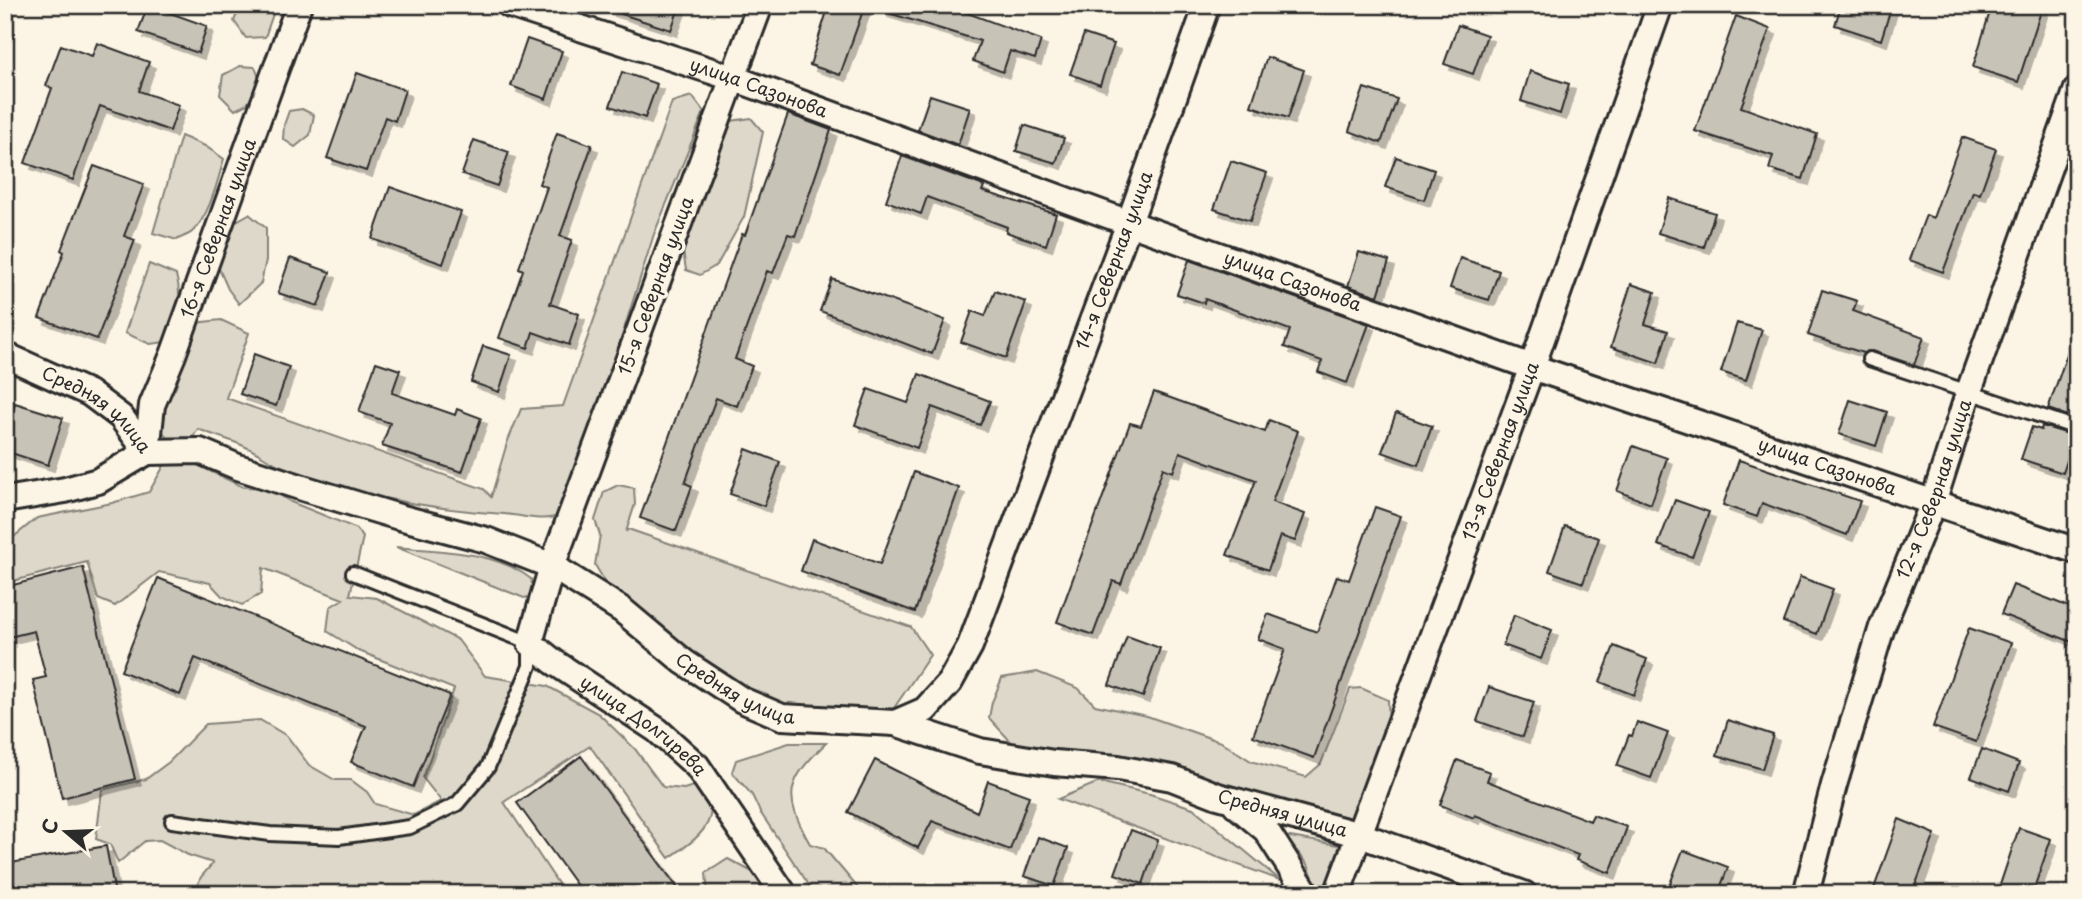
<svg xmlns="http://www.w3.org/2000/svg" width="2082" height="899" font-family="'Playpen Sans',sans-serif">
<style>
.green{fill:#ded8ca;stroke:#84827a;stroke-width:2}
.building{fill:#c8c3b7;stroke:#2b2b2b;stroke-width:2;filter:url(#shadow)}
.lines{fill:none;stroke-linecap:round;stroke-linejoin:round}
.service-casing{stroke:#2b2b2b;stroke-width:18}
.minor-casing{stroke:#2b2b2b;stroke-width:30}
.service{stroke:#fcf5e5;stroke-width:12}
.minor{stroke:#fcf5e5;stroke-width:24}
.labels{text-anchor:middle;stroke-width:7;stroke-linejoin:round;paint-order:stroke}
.street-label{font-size:18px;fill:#2b2b2b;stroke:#fcf5e5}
</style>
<defs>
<filter id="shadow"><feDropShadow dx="6" dy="6" stdDeviation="0" flood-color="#0004"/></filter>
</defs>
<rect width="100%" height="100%" fill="#fcf5e5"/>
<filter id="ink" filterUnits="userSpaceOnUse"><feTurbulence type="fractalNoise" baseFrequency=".0143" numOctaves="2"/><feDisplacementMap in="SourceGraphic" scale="14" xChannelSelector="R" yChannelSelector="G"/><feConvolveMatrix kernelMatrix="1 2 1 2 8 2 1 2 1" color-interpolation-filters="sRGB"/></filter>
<g filter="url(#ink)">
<path class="green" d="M241,5H260L273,14L265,37L246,38L234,21Z
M240,66L255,67L261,83L247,104L235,110L220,95L223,75Z
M692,96L704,112L654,234L566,514C541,523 529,516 504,514C428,509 351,496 281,466C269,461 259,453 248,448C232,440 215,436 198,429L191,440L177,444L167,437L159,427L168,390L175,389L176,387L194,323L221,320L249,333L226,398L484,489L491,497L507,443L521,409L563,406L672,102Z
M302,109L314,115L310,135L295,147L283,139L284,125L289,111Z
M751,118L763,132L744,217L717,265L700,275L686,270L683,251L731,121Z
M181,136L205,146L224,159C218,179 209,218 192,232C189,235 181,237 177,240L153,233Z
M249,214L266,228V260L261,283L239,304L228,289L216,262L226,227Z
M149,264L176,275C184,301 175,318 165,342L150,344L125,333Z
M193,463L243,487L269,488L291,502L355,528L363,537L350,595L377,598L458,640L485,676L547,686L599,714L635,749L663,787L684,789L706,782C722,822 700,837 669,858L590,746L504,802L565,894H285L279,885L267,894H193L201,877L213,863L188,855L160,840L145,841L118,863L110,844L96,839L102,790L146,779L169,762L206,724L260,720L287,736L309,765L335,780H351L367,792L375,804L414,815L441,801L423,778L454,689L359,651L327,631L330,607L343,599L263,568L261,594L242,605L222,596L210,583L159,572L115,606L98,599L87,562L5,583V544L37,518L112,503L149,492L165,464Z
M618,485L634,488L635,504L626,532L628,529L911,627L930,655L894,708L785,709L711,671L613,595L595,565L600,535L595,520L604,492Z
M396,547C441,552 494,550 531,579L533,587L529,597L524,598Z
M1037,672L1078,688L1095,705L1147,716L1221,742L1251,761L1306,777L1321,764L1350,689L1361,688L1388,700L1389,728L1363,804L1347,822L1014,745L989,718L992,702L1002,678Z
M789,743H826C787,781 782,794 810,844L824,848L863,894H815L760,812L752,795L732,772L736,760Z
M1099,782L1150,794L1193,808L1280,880L1058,799Z
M1284,836L1344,846L1327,894H1319L1308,864Z
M728,859L762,877L765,894H708L706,873Z"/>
<path class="building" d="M148,5L207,26L198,53L138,32Z
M610,5H680L671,30L609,10Z
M829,5H865L840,75L810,65Z
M883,5H946L1041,40L1035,59L1010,51L1003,72L973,61L980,41L882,11Z
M1841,5H1892L1881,40L1835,25Z
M1992,5H2043L2018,82L1973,67Z
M1736,16L1770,29L1741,107L1817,134L1803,179L1769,169L1773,156L1695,131Z
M1458,25L1487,35L1473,74L1444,64Z
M1084,34L1114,44L1100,85L1070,74Z
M527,39L562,51L546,99L511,86Z
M97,43L149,62L139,91L179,105L170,131L100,106L73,180L25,163L52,88L46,86L61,45L92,56Z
M1267,57L1304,70L1288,118L1251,106Z
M1530,71L1569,84L1560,114L1521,101Z
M622,72L657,84L645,118L610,106Z
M357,73L405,90L395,121L385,117L366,171L327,158Z
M1364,88L1397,99L1381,143L1349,131Z
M930,95L970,108L958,145L918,130Z
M788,114L831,130L795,236L788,234L773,273L767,271L735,359L752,366L737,406L716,398L685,483L692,486L676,531L640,518L731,264L742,234L745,235Z
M1024,125L1064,138L1056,163L1016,151Z
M557,133L592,145L560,236L572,240L550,304L579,314L569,345L533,332L528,348L499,338L523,270L519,268L547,187L539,184Z
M1962,137L1996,149L1980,194L1973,192L1943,272L1909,260L1926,215L1933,218Z
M474,140L509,152L497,186L462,174Z
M902,156L984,186L982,191L1056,214L1046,245L1006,232L1007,227L927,197L921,214L886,201Z
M1396,157L1434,170L1424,200L1385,187Z
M1231,161L1267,173L1250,221L1214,209Z
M94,166L144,184L124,236L135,240L97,339L39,318L64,252L61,250Z
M390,187L461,212L443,264L372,239Z
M1669,198L1715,213L1704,247L1658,233Z
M1359,252L1389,261L1378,296L1348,286Z
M290,258L330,272L318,306L278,293Z
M1460,258L1499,271L1489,300L1450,288Z
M1189,260L1369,324L1347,383L1318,372L1322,361L1284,347L1290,330L1205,299L1204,303L1177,294Z
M832,279L945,320L932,354L820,311Z
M1631,284L1655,292L1645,324L1668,331L1658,363L1611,347Z
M1822,290L1857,301L1853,311L1924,337L1914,365L1872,351L1863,353L1808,335Z
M995,291L1026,302L1006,358L961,342L972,311L985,316Z
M1737,323L1762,330L1746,380L1721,372Z
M2073,337L2077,338V419L2048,409Z
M483,346L511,355L499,392L471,382Z
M254,354L289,367L276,406L240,394Z
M376,362L400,370L392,393L455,415L457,409L481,418L462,472L382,446L390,423L359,412Z
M919,374L990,401L980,425L932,407L917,448L855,425L868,389L908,403Z
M1154,392L1265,432L1269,420L1298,431L1272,502L1305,514L1295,541L1280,536L1268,570L1227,555L1256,480L1180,452L1173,472L1163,468L1121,584L1113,581L1093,635L1057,622L1130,423L1141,426Z
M1850,400L1887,412L1876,446L1839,434Z
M15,403L63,418L48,465L5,451V434Z
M1396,413L1432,426L1418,465L1382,452Z
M2042,426L2075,436L2063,473L2021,459L2032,427L2041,430Z
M1633,446L1667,458L1651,504L1617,491Z
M746,449L780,462L764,506L730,494Z
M1739,460L1860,501L1847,535L1762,503L1757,517L1723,505Z
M914,472L959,488L915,612L801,571L812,539L880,564Z
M1675,500L1709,512L1692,557L1658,545Z
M1375,507L1401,516L1314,758L1253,736L1285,649L1258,639L1268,614L1317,632L1337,576L1349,580Z
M1565,526L1599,538L1583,583L1549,571Z
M83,567L135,779L62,798L33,680L46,677L34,631L5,638V587Z
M1800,577L1833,589L1817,634L1783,622Z
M158,578L450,695L413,787L351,762L366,726L195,658L180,695L121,671Z
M2013,585L2077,610V644L2001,614Z
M1514,615L1552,630L1541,659L1503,645Z
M1969,628L2011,643L1976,742L1933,727Z
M1127,636L1160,648L1143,697L1109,685Z
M1614,646L1647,659L1634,695L1600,682Z
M1489,687L1534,702L1523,737L1477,721Z
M1728,720L1773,735L1762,769L1717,755Z
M1637,722L1668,733L1651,778L1617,766L1629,735L1632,736Z
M1982,749L2019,763L2009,791L1971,777Z
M581,756L682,894H583L517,803Z
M875,760L977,812L988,781L1029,796L1010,850L932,821L918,848L848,812Z
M1457,760L1490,772L1487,781L1590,821L1593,815L1627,827L1610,873L1576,860L1578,855L1475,815L1474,818L1440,805Z
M1899,819L1935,834L1912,894H1872Z
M2019,828L2051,839L2032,894H2014L1999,888Z
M1131,830L1158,840L1143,884L1115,874Z
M1038,837L1068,848L1054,886L1024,876Z
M106,846L115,894H5V864Z
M1683,850L1728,867L1718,894H1696L1670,884Z"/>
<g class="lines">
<g class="service-casing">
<path id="service" d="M1869,359L2077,428
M172,821L270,834L339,837L410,827L457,804L488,767L530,666V643L353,573"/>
</g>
<g class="minor-casing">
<g id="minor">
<path id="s1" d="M510,5L733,78L1129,223L1532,367L2077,551"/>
<path id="s2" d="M760,5L552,566L530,643L554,662L657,730L697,766L784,894"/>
<path id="s3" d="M5,355L89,393L121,417L147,452"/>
<path id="s4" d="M147,452L152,405L173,355L299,5"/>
<path id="s5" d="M5,500L65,490L98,481L147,452L200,451L238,467L306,489L399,517L486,540L552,566L622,610L684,662L742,700L782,717L895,723L980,751L1054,763L1118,768L1172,778L1218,796L1360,835L1524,894"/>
<path id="s6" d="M895,723L925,710L950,682L970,646L1129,223L1207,5"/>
<path d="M1236,805L1266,830L1307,894"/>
<path id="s7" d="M1337,894L1532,367L1660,5"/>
<path id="s8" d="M1806,894L1834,785L1882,627L1933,503L1968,394L2077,89"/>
</g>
</g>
<use href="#service" class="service"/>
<use href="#minor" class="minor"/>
</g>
</g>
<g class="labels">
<g class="street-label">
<text dy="6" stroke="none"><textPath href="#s1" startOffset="262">улица Сазонова</textPath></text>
<text dy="6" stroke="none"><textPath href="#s4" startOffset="236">16-я Северная улица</textPath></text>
<text dy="6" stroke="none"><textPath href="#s6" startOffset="523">14-я Северная улица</textPath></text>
<text dy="6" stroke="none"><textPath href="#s1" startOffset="830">улица Сазонова</textPath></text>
<text transform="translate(656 286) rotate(-70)" y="6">15-я Северная улица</text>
<text dy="6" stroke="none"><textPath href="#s3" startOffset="108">Средняя улица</textPath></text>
<text dy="6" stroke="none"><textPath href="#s7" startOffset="472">13-я Северная улица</textPath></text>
<text dy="6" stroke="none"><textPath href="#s1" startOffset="1396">улица Сазонова</textPath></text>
<text dy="6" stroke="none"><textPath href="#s8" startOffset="425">12-я Северная улица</textPath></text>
<text dy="6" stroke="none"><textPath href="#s5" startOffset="798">Средняя улица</textPath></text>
<text dy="6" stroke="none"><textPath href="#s2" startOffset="819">улица Долгирева</textPath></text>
<text dy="6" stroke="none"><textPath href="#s5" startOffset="1365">Средняя улица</textPath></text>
</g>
</g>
<rect width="2082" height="899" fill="none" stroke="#fcf5e5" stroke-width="28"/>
<rect x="14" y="14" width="2054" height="871" fill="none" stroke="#2b2b2b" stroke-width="2.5" filter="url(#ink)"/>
<g transform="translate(66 832) rotate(289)" stroke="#fcf5e5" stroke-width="5" paint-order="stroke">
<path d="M0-5L12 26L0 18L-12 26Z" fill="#2b2b2b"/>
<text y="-10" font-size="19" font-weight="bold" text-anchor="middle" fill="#2b2b2b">С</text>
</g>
</svg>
